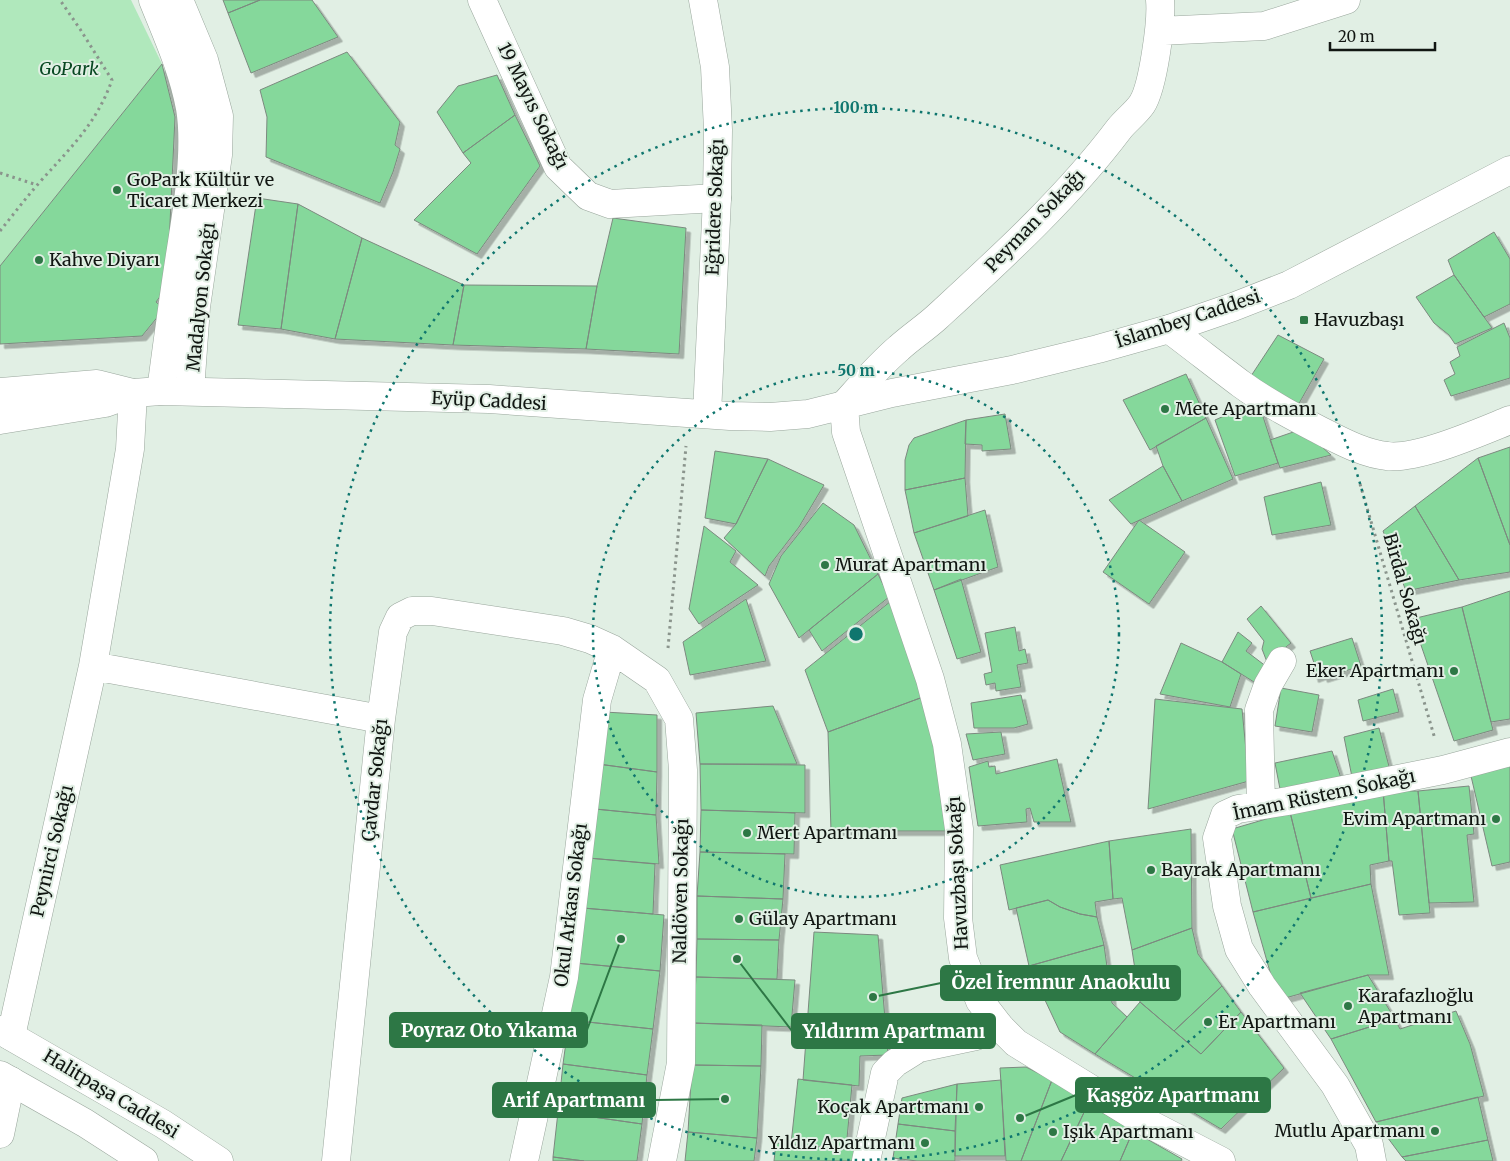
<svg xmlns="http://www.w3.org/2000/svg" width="1510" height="1161" font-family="Merriweather,serif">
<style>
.green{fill:#b0e8bc}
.building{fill:#85d89b;stroke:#7c897f;filter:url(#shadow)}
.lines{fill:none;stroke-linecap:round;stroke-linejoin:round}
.street-casing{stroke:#99a69c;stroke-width:29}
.secondary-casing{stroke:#99a69c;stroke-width:29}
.path{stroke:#8a948c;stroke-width:3;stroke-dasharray:2.5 4;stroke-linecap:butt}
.street{stroke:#fff;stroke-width:28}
.secondary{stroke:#fff;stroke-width:28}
.ring{fill:none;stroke:#0f766e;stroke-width:2.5;stroke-dasharray:2.5 5}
.poi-dot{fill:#2d7745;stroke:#e1efe4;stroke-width:2}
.labels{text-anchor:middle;stroke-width:4;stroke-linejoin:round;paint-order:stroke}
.park-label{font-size:18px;font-style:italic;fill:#084822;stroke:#e1efe4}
.street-label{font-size:18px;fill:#111612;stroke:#e1efe4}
.poi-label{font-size:18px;fill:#111612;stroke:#e1efe4;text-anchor:start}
.centre{fill:#0f766e;stroke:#e1efe4;stroke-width:2.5}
.ring-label{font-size:15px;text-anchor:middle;font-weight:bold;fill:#0f766e;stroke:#e1efe4;stroke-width:4;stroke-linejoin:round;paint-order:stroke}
.leader{fill:none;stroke:#2d7745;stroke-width:2}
.callout-dot{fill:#2d7745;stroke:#e1efe4;stroke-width:2}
.callout{fill:#2d7745;stroke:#2d7745;stroke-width:2}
.callout-label{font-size:19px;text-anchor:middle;font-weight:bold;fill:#fff}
</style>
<defs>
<filter id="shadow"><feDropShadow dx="4.5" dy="4.5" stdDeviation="0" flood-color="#0004"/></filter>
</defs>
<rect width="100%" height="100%" fill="#e1efe4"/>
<path class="green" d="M0,0H131L162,64L0,266Z"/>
<path class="building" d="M223,0H260L228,13Z
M260,0H312L338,37L251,73L228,13Z
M347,52L400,122L395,145L400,149L393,172L380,203L266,157L267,117L260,90Z
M162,64L175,117L167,287L156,302L164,309L142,336L0,344V266Z
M497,75L515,115L463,153L437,112L458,86Z
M515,115L540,166L477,254L414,220L471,163L463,153Z
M257,198L298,204L281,329L238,325Z
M298,204L362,238L335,339L281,329Z
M613,218L686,228L679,354L586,349L597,286Z
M1494,232L1510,259V304L1484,317L1454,275L1448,260Z
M362,238L464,285L453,345L335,339Z
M1454,275L1492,328L1455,344L1449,335L1434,323L1416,297Z
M464,285L597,286L586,349L453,345Z
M1504,323L1510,338V378L1451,396L1444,380L1455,374L1450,362L1460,356L1457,347Z
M1278,335L1324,359L1297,407L1251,376Z
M1186,374L1206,418L1150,450L1123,400Z
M1258,401L1278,463L1235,476L1215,420Z
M1005,414L1011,449L982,451V445L965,444L966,420Z
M1206,418L1233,479L1182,501L1163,466L1156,446Z
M966,420L965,478L905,490V460L909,445L914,438Z
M1302,429L1331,455L1280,468L1270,440Z
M1510,447V545L1478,458Z
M715,451L768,459L736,524L705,518Z
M1478,458L1510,545V572L1459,580L1415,506Z
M768,459L824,485L799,527L769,566L765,576L724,538L736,524Z
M1163,466L1182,501L1131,524L1109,500Z
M965,478L968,516L914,533L905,490Z
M1321,482L1331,525L1272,535L1264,497Z
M823,503L854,525L878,574L799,638L769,584L781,556Z
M1415,506L1459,580L1406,591L1383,531Z
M985,510L998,567L934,590L914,533Z
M1139,520L1185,552L1149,604L1103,572Z
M704,526L736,551L730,562L758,585L699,624L689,609Z
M878,574L889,597L822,651L809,630Z
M961,579L981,652L957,659L934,590Z
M1510,591V719L1491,722L1462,607Z
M746,599L766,661L690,675L683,642Z
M891,601L923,697L828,732L805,670Z
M1261,606L1291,643L1267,662L1262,649L1264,641L1247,619Z
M1462,607L1493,730L1454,741L1412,619Z
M1015,627L1019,651L1025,649L1028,663L1017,665L1021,687L996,691L995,683L986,685L984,674L992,672L985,633Z
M1238,632L1252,643L1246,651L1267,667L1254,682L1222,662Z
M1352,638L1361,666L1323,678L1322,675L1314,678L1310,664L1314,663L1310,651Z
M1181,643L1222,662L1241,674L1230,707L1160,694Z
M1281,688L1319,695L1312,732L1275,726Z
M1393,689L1399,712L1363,721L1358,700Z
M1021,695L1028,724L1014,728H974L971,703Z
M923,697L952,831H831L828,732Z
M1155,699L1242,709L1249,781L1148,809Z
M773,706L797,764H700L696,713Z
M604,712L657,715V772L598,764Z
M1379,728L1391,774L1353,782L1344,737Z
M1001,732L1005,754L973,760L966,734Z
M1332,751L1343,784L1280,789L1275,763Z
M1057,759L1071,822H1034L1030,808L1026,809L1027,822L978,826L969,767L988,761L989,767L995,766L996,774Z
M598,764L657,772L656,815L595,809Z
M700,764L805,765V813L701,810Z
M1510,766V862L1492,866L1471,776Z
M1411,785L1410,791H1418L1430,913L1399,915L1392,861H1389L1383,790Z
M1469,786L1474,834L1467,835L1474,902L1429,903L1418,791Z
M1383,790L1389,861L1370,865L1371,884L1311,898L1290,812Z
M595,809L656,815L659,864L588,858Z
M701,810L795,813L794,854L700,852Z
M1290,812L1311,898L1253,912L1232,829Z
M1191,829L1192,928L1132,950L1122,898L1113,899L1109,841Z
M1109,841L1113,899L1095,902L1097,917L1080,914L1060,907L1048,900L1009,910L1000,865Z
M700,852L785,854L783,899L697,896Z
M588,858L655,864L653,914L583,908Z
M1371,884L1389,975H1368L1278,1000L1253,912Z
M697,896L783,899L779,940L697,939Z
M1048,900L1060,907L1080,914L1097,917L1104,945L1029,966L1016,908Z
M583,908L664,915L660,971L575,963Z
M1192,928L1198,954L1222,986L1174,1031L1140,1002L1132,950Z
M814,932L878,935L888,1055L860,1056L859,1086L803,1080Z
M697,939L779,940L777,979L696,977Z
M1104,945L1112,1003L1127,1017L1095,1054L1060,1032L1029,966Z
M575,963L660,971L653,1029L569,1020Z
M1368,975L1395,1019L1331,1039L1300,993Z
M696,977L795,980L791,1027L693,1023Z
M1222,986L1241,1012L1201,1054L1174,1031Z
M1140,1002L1201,1054L1241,1012L1284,1068L1221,1129L1095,1054Z
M1456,1011L1470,1044L1484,1096L1376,1122L1331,1039L1395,1019L1400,1029Z
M569,1020L653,1029L647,1075L563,1064Z
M693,1023L762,1025L761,1066L692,1065Z
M563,1064L647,1075L642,1124L558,1112Z
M692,1065L761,1066L757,1138L688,1132Z
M1026,1067L1052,1080L1021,1161H1006L1000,1068Z
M798,1079L852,1085L846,1149L791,1144Z
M1001,1080L1005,1156H955L957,1084Z
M1052,1080L1088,1104L1061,1161H1021Z
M957,1084L955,1131L898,1124L902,1098Z
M1478,1097L1488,1140L1402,1157L1376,1122Z
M1088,1104L1133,1131L1120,1161H1061Z
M558,1112L642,1124L637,1161H584L553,1157Z
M898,1124L955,1131V1161H917L893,1158Z
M1133,1131L1182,1159L1181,1161H1120Z
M688,1132L757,1138L754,1161H685Z
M1488,1140L1493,1161H1406L1402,1157Z
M776,1143L854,1150L853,1161H774Z
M553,1157L584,1161H553Z"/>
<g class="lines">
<g class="street-casing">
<path id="street" d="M153,0C167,35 183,70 190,108C197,151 187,211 180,255C173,300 167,345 161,391
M179,0L204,60L219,116L218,155L196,307L190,391
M482,0L558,167L588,196L610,204L717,198
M1159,31L1264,26L1346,0
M1169,329C1193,347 1217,366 1241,384C1267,403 1298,419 1327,434C1345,443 1366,454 1387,456C1417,460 1480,432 1510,420
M844,405C862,385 879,365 899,348C911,337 925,328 937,317C1001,258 1067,198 1119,129C1126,120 1136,113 1142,104C1153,87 1162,21 1160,0
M93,666L381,719
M1261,805L1259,710L1268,685L1282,661
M11,1036L93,666L130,449L133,393
M0,1134L11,1081
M336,1161L381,719L393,632L400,617L412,611H432L563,631L590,639L612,649L657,680L679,719L683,770L681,1063L662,1161
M524,1161L564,977L597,700L612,649
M866,1161L885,1073L895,1063L919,1048L976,1036L1000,1027
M1372,1161L1369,1145L1335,1085L1262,986L1239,949L1227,906L1217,838L1225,815L1238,809L1288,801L1443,770L1510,752"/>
</g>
<g class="secondary-casing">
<path id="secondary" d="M703,0L715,67L718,130L717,198L707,414
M0,392L97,384L133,393
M844,405L846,432L930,679L947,744L959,829L958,918L963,958L980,1001L1000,1027L1016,1043L1138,1118L1221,1161
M0,420L105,403L133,393L161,391L489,399L730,416L770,417L808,414L892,393L1012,370L1098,349L1169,329L1233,307L1289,285L1510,170
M0,1030L163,1124L219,1161
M0,1075L85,1123L144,1161"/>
</g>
<path class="path" d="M0,173L37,185
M0,231C13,215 25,199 39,183C69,149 96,125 112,80L80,29L60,0
M1360,484L1435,739
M668,648L686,446"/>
<use href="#street" class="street"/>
<use href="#secondary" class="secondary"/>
</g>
<g class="ring">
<circle cx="856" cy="634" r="263"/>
<circle cx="856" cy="634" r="526"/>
</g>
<g class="poi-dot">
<circle cx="117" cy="190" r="5"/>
<circle cx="39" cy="260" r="5"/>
<rect x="1299" y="315" width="10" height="10" rx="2.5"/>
<circle cx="1165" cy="409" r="5"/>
<circle cx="825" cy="565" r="5"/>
<circle cx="1454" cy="671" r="5"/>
<circle cx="1496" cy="819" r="5"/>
<circle cx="747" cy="833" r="5"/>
<circle cx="1151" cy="870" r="5"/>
<circle cx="739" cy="919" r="5"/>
<circle cx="1348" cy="1006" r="5"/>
<circle cx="1208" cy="1022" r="5"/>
<circle cx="979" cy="1107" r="5"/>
<circle cx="1435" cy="1131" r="5"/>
<circle cx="1053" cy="1132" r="5"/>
<circle cx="925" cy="1143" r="5"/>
</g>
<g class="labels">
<g class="park-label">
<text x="69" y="75">GoPark</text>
</g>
<g class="street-label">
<text transform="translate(533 106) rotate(64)" y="6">19 Mayıs Sokağı</text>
<text transform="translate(715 207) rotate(-88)" y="6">Eğridere Sokağı</text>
<text transform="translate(1035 221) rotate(-46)" y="6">Peyman Sokağı</text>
<text transform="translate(201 297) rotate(-84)" y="6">Madalyon Sokağı</text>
<text transform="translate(1188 319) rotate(-18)" y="6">İslambey Caddesi</text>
<text transform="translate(489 401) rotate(3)" y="6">Eyüp Caddesi</text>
<text transform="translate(1405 589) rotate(74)" y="6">Birdal Sokağı</text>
<text transform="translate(375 780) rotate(-84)" y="6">Çavdar Sokağı</text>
<text transform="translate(1324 795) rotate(-12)" y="6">İmam Rüstem Sokağı</text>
<text transform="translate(52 851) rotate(-77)" y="6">Peynirci Sokağı</text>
<text transform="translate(958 873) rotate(-93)" y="6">Havuzbaşı Sokağı</text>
<text transform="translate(681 891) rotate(-89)" y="6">Naldöven Sokağı</text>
<text transform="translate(571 905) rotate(-83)" y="6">Okul Arkası Sokağı</text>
<text transform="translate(111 1094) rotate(31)" y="6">Halitpaşa Caddesi</text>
</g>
<g class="poi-label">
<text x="127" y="186">GoPark Kültür ve<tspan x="127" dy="21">Ticaret Merkezi</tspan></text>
<text x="49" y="266">Kahve Diyarı</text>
<text x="1314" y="326">Havuzbaşı</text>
<text x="1175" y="415">Mete Apartmanı</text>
<text x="835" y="571">Murat Apartmanı</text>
<text x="1444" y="677" text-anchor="end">Eker Apartmanı</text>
<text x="1486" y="825" text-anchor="end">Evim Apartmanı</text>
<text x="757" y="839">Mert Apartmanı</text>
<text x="1161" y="876">Bayrak Apartmanı</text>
<text x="749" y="925">Gülay Apartmanı</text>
<text x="1358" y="1002">Karafazlıoğlu<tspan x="1358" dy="21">Apartmanı</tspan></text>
<text x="1218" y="1028">Er Apartmanı</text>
<text x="969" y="1113" text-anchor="end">Koçak Apartmanı</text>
<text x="1425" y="1137" text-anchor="end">Mutlu Apartmanı</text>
<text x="1063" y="1138">Işık Apartmanı</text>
<text x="915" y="1149" text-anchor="end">Yıldız Apartmanı</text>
</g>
</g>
<circle cx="856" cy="634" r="8" class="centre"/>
<g class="ring-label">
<text x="856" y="113">100 m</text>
<text x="856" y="376">50 m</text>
</g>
<path class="leader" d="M873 997L941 983M621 939L587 1030M737 959L792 1031M1020 1118L1076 1095M725 1099L655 1100"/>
<g class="callout-dot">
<circle cx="873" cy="997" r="5"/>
<circle cx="621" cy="939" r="5"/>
<circle cx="737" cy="959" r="5"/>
<circle cx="1020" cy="1118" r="5"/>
<circle cx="725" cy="1099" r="5"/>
</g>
<g class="callout">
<rect x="941" y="966" width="239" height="34" rx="5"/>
<rect x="390" y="1013" width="197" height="34" rx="5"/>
<rect x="792" y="1014" width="203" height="34" rx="5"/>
<rect x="1076" y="1078" width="194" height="34" rx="5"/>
<rect x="493" y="1083" width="162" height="34" rx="5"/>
</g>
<g class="callout-label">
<text x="1061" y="989">Özel İremnur Anaokulu</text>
<text x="489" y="1037">Poyraz Oto Yıkama</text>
<text x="894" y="1038">Yıldırım Apartmanı</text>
<text x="1173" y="1102">Kaşgöz Apartmanı</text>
<text x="574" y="1107">Arif Apartmanı</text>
</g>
<path d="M1330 42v8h105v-8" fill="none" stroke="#111612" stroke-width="2.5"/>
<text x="1338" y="42" font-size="15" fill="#111612" stroke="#e1efe4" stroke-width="4" paint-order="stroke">20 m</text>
</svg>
